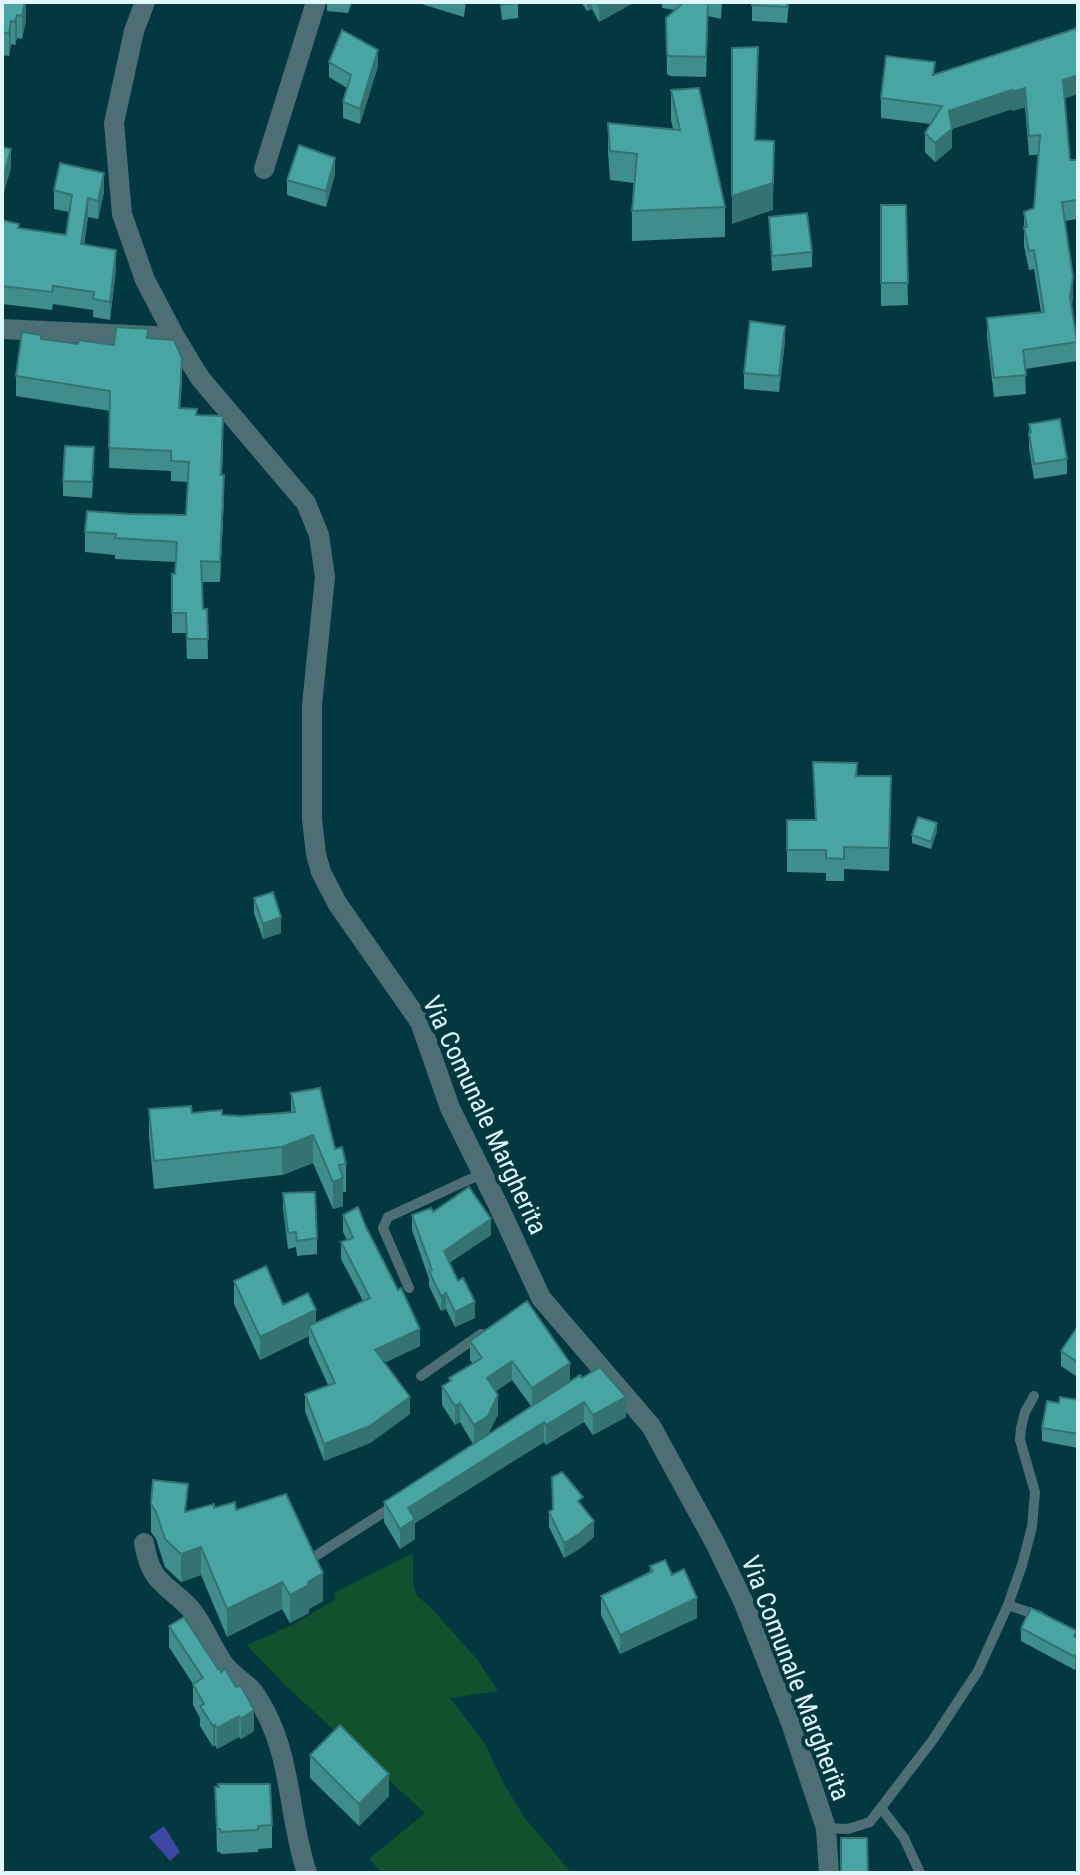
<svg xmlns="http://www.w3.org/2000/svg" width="1080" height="1875" font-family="'Roboto Condensed',sans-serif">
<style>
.green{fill:#12512d}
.water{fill:#3b47a1}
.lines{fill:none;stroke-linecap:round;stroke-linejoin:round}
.service{stroke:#4e6e76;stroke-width:10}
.minor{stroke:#4e6e76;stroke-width:20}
.wall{fill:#3f8e8c;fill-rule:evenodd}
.shaded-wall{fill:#337472}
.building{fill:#49a5a3;stroke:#337472;stroke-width:2}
.labels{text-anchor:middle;stroke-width:8;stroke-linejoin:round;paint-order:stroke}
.street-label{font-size:26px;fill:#dff7fc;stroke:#043841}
</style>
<rect width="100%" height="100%" fill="#043841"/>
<path class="green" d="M413,1553V1584L417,1596L430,1607L477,1659L498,1691L450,1698L484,1742L503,1782L524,1817L569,1870L567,1873H382L369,1859L425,1813L286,1686L247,1645L292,1625L336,1599L334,1593Z"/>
<path class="water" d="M164,1826L180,1852L170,1861L149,1837Z"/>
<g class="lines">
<path class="service" d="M409,1288L383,1228L388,1217L481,1174
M421,1376L481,1334
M317,1555L392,1507
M1008,1605L1040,1616
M881,1808L904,1838L920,1873
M826,1828L848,1829L870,1822L932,1741L978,1671L1008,1605L1022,1565L1032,1527L1035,1492L1020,1440L1021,1428L1025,1412L1034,1396"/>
<path class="minor" d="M145,2L134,31L114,123L122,214L145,280L175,337L200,378L306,503L319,535L325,577L312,705V819L316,854L321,872L337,903L420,1022L450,1108L499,1207L541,1298L651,1426L715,1543L744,1603L791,1723L826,1828L829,1873
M264,169L316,2
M2,329L175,337
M144,1543C151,1582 162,1581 188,1606C202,1620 211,1646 223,1663C231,1674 240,1679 250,1688C256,1694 262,1705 266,1713C292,1763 289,1820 307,1873"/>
</g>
<path class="wall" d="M2,2H26V20L22,39L17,38L15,45L11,44L9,56L2,55Z
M327,2H352L348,13L327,11Z
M415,2H466L464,17Z
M500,2H518V18L502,20Z
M581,2H633V3L599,22L592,9L587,11Z
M662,2H722L721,19L708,16L706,77L670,76L667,74L666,18L675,10L662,8Z
M752,2H789L787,23L752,21Z
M1078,28V94L1064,98L1070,160H1078V217L1077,219L1065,221L1073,296L1072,306L1077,342V361L1025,369L1026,394L994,397L987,337V318L1041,312L1034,269L1029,270L1024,246V212L1034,208L1038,155H1029L1025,107L1012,111V109L952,129V148L935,162L925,152V133L931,124L881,118V98L935,74Z
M329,62L378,66L360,124L343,118V102L347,88L329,77Z
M671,90L725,207V237L632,241V211L634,183L610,180L608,153V123L673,129L671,120Z
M335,174L326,207L287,195V180Z
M54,190L104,192L98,219L88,217L84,245L116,269L110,320L93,317V310L53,304L52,310L2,304V220L19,228L66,235L69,212L54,209Z
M881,205H906L908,305L881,306Z
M769,217L812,252V267L772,271Z
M148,338L182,379L180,408L197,415L223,436L222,475L224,495L220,582H202L203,609H207L208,659H187L186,633H172V574H175L176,562L115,559V555L85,552V532L129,514L186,515L188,482L171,481V471L109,468L110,411L16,396V376L41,339L78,344L114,345Z
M785,341L779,392L744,389V373Z
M1029,424L1067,459V474L1034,479L1029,448Z
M94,463L92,498L63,496V481Z
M813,762L857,776H891L889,871L844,869V881H826V873L787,872V820H815Z
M937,831L931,849L912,843V835Z
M254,898L281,933L263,939L254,913Z
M291,1093L346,1164V1192H343V1206L333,1209L313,1163L282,1175L154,1189L149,1137V1109L242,1116L291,1112Z
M283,1193L317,1238V1254L297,1256L296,1247L288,1249L283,1209Z
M433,1212L491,1235L449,1263L475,1318L455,1327L446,1309L441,1311L429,1286V1279L412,1230V1215Z
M343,1215L420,1346L384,1363L410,1414L370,1443L324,1461L305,1411V1394L328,1385L309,1343V1336L260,1360L234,1304V1281L283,1305L316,1323L363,1301L341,1259V1242L347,1240L343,1232Z
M1078,1326L1076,1376L1061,1366V1351Z
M470,1341L570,1381L582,1378L626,1417L593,1435L584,1422L546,1445L544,1442L415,1523V1539L400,1549L384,1522V1502L473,1444L460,1422L455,1425L442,1405V1386L449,1383V1378L473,1364L470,1360ZM512,1380L531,1406L488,1434L498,1414L496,1391Z
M1078,1400V1448L1042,1441V1428L1059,1403Z
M151,1504L188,1511L214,1508L236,1510L323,1601L309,1609V1613L290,1623L282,1609L227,1637L201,1575L181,1582L165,1567L156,1539L151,1532Z
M583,1507L594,1537L579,1549L564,1558L549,1527V1512Z
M650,1566L672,1575L697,1618L620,1654L601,1615V1596L650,1572Z
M169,1626L254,1731L241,1739L239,1737L217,1749L215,1745L213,1747L200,1726V1718L193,1705V1684L169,1647Z
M1021,1628L1078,1639V1663L1075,1670L1021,1641Z
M310,1755L389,1796L359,1826L310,1778Z
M215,1787L272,1825V1848L258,1849V1852L221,1854L220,1852H217Z"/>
<path class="shaded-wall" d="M25,2H26V20L22,39V16Z
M587,2H592V9L587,11Z
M607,2H633V3L599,22V6Z
M17,15V38L15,45V22Z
M11,21V44L9,56V34Z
M378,50V66L360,124V109Z
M1078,75V94L1063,99V80Z
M1025,88V107L1012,111V92Z
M1012,90V109L949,130V111Z
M952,129V148L935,162V143Z
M774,141L773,210L732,224V196Z
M11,149V168L3,196V178Z
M335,158V174L326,207V191Z
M104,173V192L98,219V201Z
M88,198V217L81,263V244Z
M116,250V269L110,320V302Z
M1073,277V296L1070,316V297Z
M785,326V341L779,392V376Z
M182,358V379L179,428V408Z
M224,475V495L220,582V562Z
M937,823V831L931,849V842Z
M281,917V933L263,939V924Z
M313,1135V1163L282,1175V1147Z
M343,1178V1206L333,1209V1182Z
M491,1219V1235L444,1266V1251Z
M446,1293V1309L441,1311V1296Z
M475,1302V1318L455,1327V1312Z
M316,1310V1333L309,1326V1336L260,1360V1337Z
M420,1329V1346L375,1367V1350Z
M1078,1357V1373L1076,1376V1361Z
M512,1361V1380L487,1397V1378Z
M570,1363V1382L532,1407V1388Z
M498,1395V1414L488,1435L474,1444V1425Z
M410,1397V1414L370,1443L324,1461V1444Z
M626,1397V1417L593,1435V1415Z
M584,1402V1422L546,1445V1425Z
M460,1403V1422L455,1425V1406Z
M544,1422V1442L415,1523V1539L400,1549V1529L408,1508Z
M594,1521V1537L579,1549L564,1558V1543Z
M201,1547V1575L181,1582V1554Z
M323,1573V1601L309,1609V1613L290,1623V1595Z
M282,1582V1609L227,1637V1609Z
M697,1598V1618L620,1654V1635Z
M1078,1650V1663L1075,1670V1657Z
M254,1710V1731L241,1739V1719Z
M239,1716V1737L217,1749V1728Z
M215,1725V1745L213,1747V1726Z
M389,1774V1796L359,1826V1804Z"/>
<path class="building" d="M2,2H25L22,16L17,15L15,22L11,21L9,34L2,32Z
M502,2H518V3L502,5Z
M597,2H607L599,6Z
M684,2H708L706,57L670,56L667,54L666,18Z
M752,2H787V7L752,5Z
M1078,28V75L1063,80L1070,160H1078V197L1077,200L1062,202L1073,277L1070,297L1077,342L1023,350L1026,375L994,378L987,318L1044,312L1034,250L1029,251L1024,227H1027L1024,212L1034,208L1040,135L1029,136L1025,88L1012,92V90L949,111L952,129L935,143L925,133L942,106L881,98L886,56L935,62L933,75Z
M342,30L378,50L360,109L343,102L351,75L329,62Z
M758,47L755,140L774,141L773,183L732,196V48Z
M699,88L725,207L632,211L637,154L610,151L608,123L680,130L671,90Z
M299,145L335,158L326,191L287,180Z
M2,147L11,149L3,178L2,177Z
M60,163L104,173L98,201L88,198L81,244L116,250L110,302L93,299L94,292L53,286L52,292L2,286V220L19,224L18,228L66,235L72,195L54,190Z
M881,205H906L908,283H881Z
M807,213L812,252L772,256L769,217Z
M750,321L785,326L779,376L744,373Z
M116,327L148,329L147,338L174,340L182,358L179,408L197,409L196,415L223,416L221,475H224L220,562L201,561L203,609H207L208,639H187L186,613H172V574H175L177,542L115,538L116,534L85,532L87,511L129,514L186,515L189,462L171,461V451L109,448L110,391L16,376L22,332L41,335V339L78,344L79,340L114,345Z
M1060,419L1067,459L1034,464L1029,433L1031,432L1029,424Z
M65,446L94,447L92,482L63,481Z
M813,762L857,763L856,776H891L889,848L844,847V859L826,858V850H787V820H816Z
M918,817L937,823L931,842L912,835Z
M273,892L281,917L263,924L254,898Z
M320,1088L335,1149L342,1147L346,1164L339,1165L343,1178L333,1182L313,1135L282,1147L154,1161L149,1109L191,1106L192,1113L222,1110V1115L242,1116L295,1112L291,1093Z
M469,1187L491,1219L444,1251L458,1281L463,1278L475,1302L455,1312L446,1293L441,1296L429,1271L432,1270L412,1215L431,1208L433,1212Z
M315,1192L317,1238L297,1241L296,1232L288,1233L283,1193Z
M358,1207L366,1227L398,1290L401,1288L420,1329L375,1350L410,1397L370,1426L324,1444L305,1394L335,1383L309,1326L370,1298L341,1242L353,1238L343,1215Z
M266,1266L283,1305L308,1293L316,1310L260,1337L234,1281Z
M527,1301L570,1363L532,1388L512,1361L487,1378L498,1395L488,1416L474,1425L460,1403L455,1406L442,1386L451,1381L449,1378L482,1358L470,1341Z
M1078,1326V1357L1076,1361L1061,1351Z
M600,1367L626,1397L593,1415L584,1402L546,1425L544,1422L408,1508L415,1519L400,1529L384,1502L580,1375L582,1378Z
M1060,1397L1078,1400V1434L1042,1428L1047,1401L1059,1403Z
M562,1472L583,1497L578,1501L594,1521L579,1534L564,1543L549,1512L553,1509L552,1477Z
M153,1480L188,1484L185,1512L214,1504V1508L235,1502L236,1510L286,1494L323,1573L308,1582L309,1585L290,1595L282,1582L227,1609L201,1547L181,1554L165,1539L156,1512L151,1504Z
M665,1560L672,1575L684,1569L697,1598L620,1635L601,1596L653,1571L650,1566Z
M1031,1608L1077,1631L1074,1636L1078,1639V1650L1075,1657L1021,1628Z
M184,1617L218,1669L220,1668L221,1672L225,1669L236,1687L241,1686L254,1710L241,1719L239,1716L217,1728L215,1725L213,1726L200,1706L204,1704L193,1684L203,1678L169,1626Z
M340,1725L389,1774L359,1804L310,1755Z
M218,1784H270L272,1825L258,1826V1830L221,1832L220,1829H217L215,1787H219Z
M841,1838H867L868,1873H841Z"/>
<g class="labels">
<g class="street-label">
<text transform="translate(485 1115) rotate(65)" y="9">Via Comunale Margherita</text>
<text transform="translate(796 1678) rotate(69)" y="9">Via Comunale Margherita</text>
</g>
</g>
<rect width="1080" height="1875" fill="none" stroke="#dff7fc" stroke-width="8"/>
</svg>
